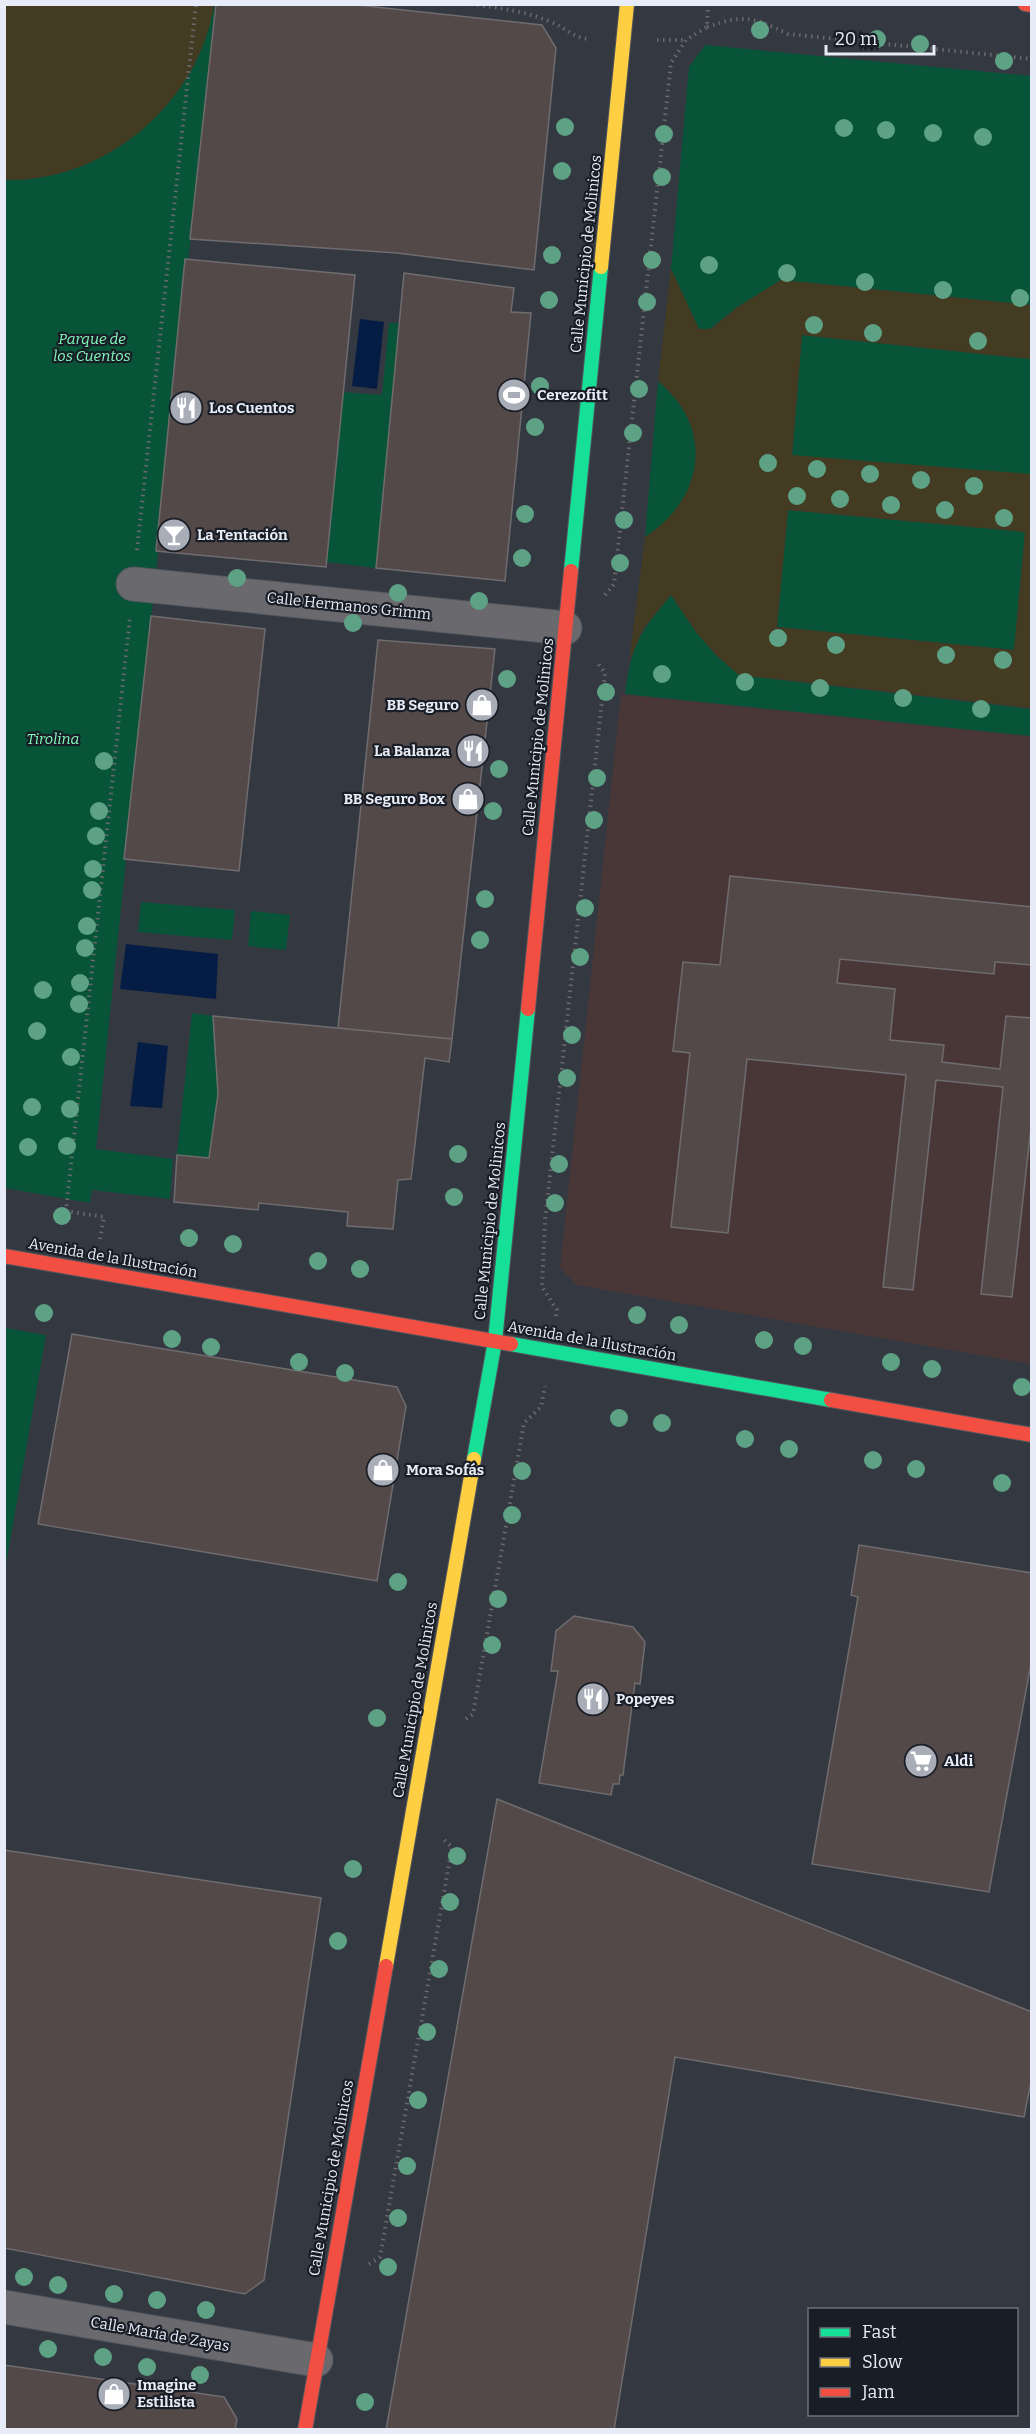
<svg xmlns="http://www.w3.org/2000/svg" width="1036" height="2434" font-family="Bitter,serif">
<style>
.education{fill:#493738}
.green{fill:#075439}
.sand{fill:#433c22;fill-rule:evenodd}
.water{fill:#051d44}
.building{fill:#544949;stroke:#6f6c6f;stroke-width:1.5}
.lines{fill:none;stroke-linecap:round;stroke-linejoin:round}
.street-casing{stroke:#51565d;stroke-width:35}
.fast-casing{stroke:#51565d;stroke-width:16}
.slow-casing{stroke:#51565d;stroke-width:16}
.jam-casing{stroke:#51565d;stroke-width:16}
.path{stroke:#6a6a6e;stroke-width:4;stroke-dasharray:1.5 4.5;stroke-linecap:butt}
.street{stroke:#6a696d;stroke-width:33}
.fast{stroke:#16e098;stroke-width:14}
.slow{stroke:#ffcf43;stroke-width:14}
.jam{stroke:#f24e42;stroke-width:14}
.tree{fill:#5ea285}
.labels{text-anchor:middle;stroke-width:4.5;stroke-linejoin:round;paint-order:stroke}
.street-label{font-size:15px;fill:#e7ecf8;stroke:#191d25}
.park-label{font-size:15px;font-style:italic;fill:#81f9bd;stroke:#191d25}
.poi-label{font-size:15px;font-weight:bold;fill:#e7ecf8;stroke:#191d25;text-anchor:start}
</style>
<rect width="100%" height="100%" fill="#343841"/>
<path class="education" d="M621,694L1031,736V1364L577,1285L560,1268Z"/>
<path class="green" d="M215,5L96,1149L173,1159L170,1199L92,1190L90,1203L5,1188L4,180C82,182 150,137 190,73C203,52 207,26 215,5Z
M705,45L1031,76V305L781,280L736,308L710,329H699L671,269L689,67Z
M389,323H399L376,568L326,562L343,392L382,395Z
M802,335L1031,359V475L792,456Z
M658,381C715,428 705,498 645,537Z
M788,510L1025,532L1014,650L777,627Z
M671,595L696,632L716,655L739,675L1031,709V736L625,694C631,645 640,632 671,595Z
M141,902L235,910L232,940L138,932Z
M251,911L290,915L286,950L248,946Z
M192,1013L213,1016L218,1094L209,1158L177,1155Z
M5,1328L46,1335L5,1570L4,1328Z"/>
<path class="sand" d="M5,4H214V5C198,104 106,182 5,180Z
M671,269L699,329H711L736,308L781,280L1031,305V359L802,335L792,455L1031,474V708L739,675L716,655L696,632L671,595L643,629L629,662L645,537C705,498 715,428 658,381ZM788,510L1025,532L1014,650L777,627Z"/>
<path class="water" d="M360,319L384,322L377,389L352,386Z
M126,944L218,954L216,999L120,989Z
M138,1042L168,1046L162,1108L130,1106Z"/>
<path class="building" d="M216,4H348L542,25L556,48L534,270L397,253L190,239Z
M185,259L355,275L326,567L156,551Z
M404,273L514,288L511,312L531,313L505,581L376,568Z
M151,616L265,629L239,871L124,859Z
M378,640L495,649L452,1039L338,1028Z
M730,876L1032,907V965L995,962L994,974L840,959L837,983L895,989L890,1040L944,1045L942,1062L1000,1069L1006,1016L1032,1018V1118L1012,1297L981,1294L1003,1087L936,1080L913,1290L883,1287L906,1075L747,1059L728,1233L671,1227L690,1053L673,1051L683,962L720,965Z
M213,1016L452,1039L449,1062L425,1058L411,1179L398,1180L393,1229L347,1226L348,1212L259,1203L258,1210L174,1202L177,1155L209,1158L218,1094Z
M72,1334L397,1387L406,1406L377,1581L38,1524Z
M859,1545L1032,1573V1658L989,1892L812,1864L858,1597L851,1595Z
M574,1616L633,1627L645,1642L640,1684L635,1683L623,1775H620L619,1784H613L611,1795L539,1783L558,1671H551L556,1631Z
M497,1799L1032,2012V2077L1024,2117L675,2057L614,2430H386Z
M4,1850L321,1898L264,2280L245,2294L4,2248Z
M4,2365L224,2397L237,2419L235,2430H4Z"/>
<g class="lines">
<g class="street-casing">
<path id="street" d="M133,584L565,628
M4,2307L316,2360"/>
</g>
<g class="fast-casing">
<path id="fast" d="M571,571L601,267
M511,1344L831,1400
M474,1459L495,1341L528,1009"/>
</g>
<g class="slow-casing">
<path id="slow" d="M601,267L627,4
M386,1966L474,1459"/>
</g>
<g class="jam-casing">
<path id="jam" d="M1025,4L1032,5
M528,1009L571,571
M4,1256L511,1344
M831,1400L1032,1435
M305,2430L386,1966"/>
</g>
<path class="path" d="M471,4C499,8 525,11 551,22C566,28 573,38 590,39
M707,27C745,14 752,17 788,34L1032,59
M657,40H686
M137,550L196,4
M605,595L614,584L671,63L686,40L707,27L708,4
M100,1239L104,1217L66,1211L130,617
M556,1316L557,1310L542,1287L545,1221L605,673L597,662
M466,1719L473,1714L524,1423L541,1407L545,1386
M369,2264L380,2257L452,1847L444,1840"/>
<use href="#street" class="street"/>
<use href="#fast" class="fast"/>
<use href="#slow" class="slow"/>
<use href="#jam" class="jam"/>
</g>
<g class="tree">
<circle cx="760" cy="30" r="9"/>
<circle cx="877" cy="39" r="9"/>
<circle cx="920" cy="44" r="9"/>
<circle cx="1004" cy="61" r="9"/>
<circle cx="565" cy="127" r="9"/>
<circle cx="844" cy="128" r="9"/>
<circle cx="886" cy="130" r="9"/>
<circle cx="933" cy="133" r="9"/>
<circle cx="664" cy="134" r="9"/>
<circle cx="983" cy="137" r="9"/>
<circle cx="562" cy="171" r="9"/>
<circle cx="662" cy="177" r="9"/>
<circle cx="552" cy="255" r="9"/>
<circle cx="652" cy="260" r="9"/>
<circle cx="709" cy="265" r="9"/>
<circle cx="787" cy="273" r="9"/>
<circle cx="865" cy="282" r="9"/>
<circle cx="943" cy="290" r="9"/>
<circle cx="1020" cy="298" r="9"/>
<circle cx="549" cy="300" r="9"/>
<circle cx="647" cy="302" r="9"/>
<circle cx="814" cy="325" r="9"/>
<circle cx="873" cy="333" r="9"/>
<circle cx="978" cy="341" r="9"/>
<circle cx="540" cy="386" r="9"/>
<circle cx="639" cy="389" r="9"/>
<circle cx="535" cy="427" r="9"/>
<circle cx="633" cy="433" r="9"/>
<circle cx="768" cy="463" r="9"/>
<circle cx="817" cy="469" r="9"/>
<circle cx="870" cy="474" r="9"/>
<circle cx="921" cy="480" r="9"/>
<circle cx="974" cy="486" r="9"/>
<circle cx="797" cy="496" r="9"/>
<circle cx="840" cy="499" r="9"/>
<circle cx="891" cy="505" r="9"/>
<circle cx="945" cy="510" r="9"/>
<circle cx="525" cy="514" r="9"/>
<circle cx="1004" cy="518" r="9"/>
<circle cx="624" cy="520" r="9"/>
<circle cx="522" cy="558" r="9"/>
<circle cx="620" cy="563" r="9"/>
<circle cx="237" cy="578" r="9"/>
<circle cx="398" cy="593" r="9"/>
<circle cx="479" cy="601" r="9"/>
<circle cx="353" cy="623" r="9"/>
<circle cx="778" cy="638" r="9"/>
<circle cx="836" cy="645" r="9"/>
<circle cx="946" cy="655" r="9"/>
<circle cx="1003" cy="660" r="9"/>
<circle cx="662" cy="674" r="9"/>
<circle cx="507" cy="679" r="9"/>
<circle cx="745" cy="682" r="9"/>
<circle cx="820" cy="688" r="9"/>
<circle cx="606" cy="692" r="9"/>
<circle cx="903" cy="698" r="9"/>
<circle cx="981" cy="709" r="9"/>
<circle cx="104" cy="761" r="9"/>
<circle cx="499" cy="769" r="9"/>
<circle cx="597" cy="778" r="9"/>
<circle cx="99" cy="811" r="9"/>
<circle cx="493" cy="811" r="9"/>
<circle cx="594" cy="820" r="9"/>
<circle cx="96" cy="836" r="9"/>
<circle cx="93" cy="869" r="9"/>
<circle cx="92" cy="890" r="9"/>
<circle cx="485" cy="899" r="9"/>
<circle cx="585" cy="908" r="9"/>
<circle cx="87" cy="926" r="9"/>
<circle cx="480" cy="940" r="9"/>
<circle cx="85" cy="948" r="9"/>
<circle cx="580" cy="957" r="9"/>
<circle cx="80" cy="983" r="9"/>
<circle cx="43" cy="990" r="9"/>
<circle cx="79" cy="1004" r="9"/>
<circle cx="37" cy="1031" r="9"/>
<circle cx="572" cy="1035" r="9"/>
<circle cx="71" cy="1057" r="9"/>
<circle cx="567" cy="1078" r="9"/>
<circle cx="32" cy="1107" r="9"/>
<circle cx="70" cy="1109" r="9"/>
<circle cx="67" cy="1146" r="9"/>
<circle cx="28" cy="1147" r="9"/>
<circle cx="458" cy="1154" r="9"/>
<circle cx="559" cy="1164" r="9"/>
<circle cx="454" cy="1197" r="9"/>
<circle cx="555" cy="1203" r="9"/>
<circle cx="62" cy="1216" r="9"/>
<circle cx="189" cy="1238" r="9"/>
<circle cx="233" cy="1244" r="9"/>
<circle cx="318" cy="1261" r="9"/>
<circle cx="360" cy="1269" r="9"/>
<circle cx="44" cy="1313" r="9"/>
<circle cx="637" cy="1315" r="9"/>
<circle cx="679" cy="1325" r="9"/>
<circle cx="172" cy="1339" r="9"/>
<circle cx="764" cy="1340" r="9"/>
<circle cx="803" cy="1346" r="9"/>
<circle cx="211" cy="1347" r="9"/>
<circle cx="299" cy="1362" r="9"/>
<circle cx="891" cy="1362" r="9"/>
<circle cx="932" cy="1369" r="9"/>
<circle cx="345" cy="1373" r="9"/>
<circle cx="1022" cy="1387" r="9"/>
<circle cx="619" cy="1418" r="9"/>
<circle cx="662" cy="1423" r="9"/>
<circle cx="745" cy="1439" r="9"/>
<circle cx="789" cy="1449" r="9"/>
<circle cx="873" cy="1460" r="9"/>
<circle cx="916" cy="1469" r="9"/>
<circle cx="522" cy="1471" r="9"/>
<circle cx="1002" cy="1483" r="9"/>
<circle cx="512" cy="1515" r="9"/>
<circle cx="398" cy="1582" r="9"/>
<circle cx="498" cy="1599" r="9"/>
<circle cx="492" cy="1645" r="9"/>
<circle cx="377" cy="1718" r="9"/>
<circle cx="457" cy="1856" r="9"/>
<circle cx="353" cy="1869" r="9"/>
<circle cx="450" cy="1902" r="9"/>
<circle cx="338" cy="1941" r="9"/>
<circle cx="439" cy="1969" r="9"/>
<circle cx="427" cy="2032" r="9"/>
<circle cx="418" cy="2100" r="9"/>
<circle cx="407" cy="2166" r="9"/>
<circle cx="398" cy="2218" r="9"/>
<circle cx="388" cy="2267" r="9"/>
<circle cx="24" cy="2277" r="9"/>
<circle cx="58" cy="2285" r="9"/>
<circle cx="114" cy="2294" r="9"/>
<circle cx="157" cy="2300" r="9"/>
<circle cx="206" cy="2310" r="9"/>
<circle cx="48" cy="2349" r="9"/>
<circle cx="103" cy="2357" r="9"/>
<circle cx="147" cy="2367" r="9"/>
<circle cx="200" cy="2375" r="9"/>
<circle cx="365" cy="2402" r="9"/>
</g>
<defs>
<g id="stadium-disc" transform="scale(1.725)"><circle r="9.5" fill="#a8adb8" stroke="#191d25"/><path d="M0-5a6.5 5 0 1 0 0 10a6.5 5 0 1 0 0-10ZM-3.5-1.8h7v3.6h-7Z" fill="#fff"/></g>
<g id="restaurant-disc" transform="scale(1.725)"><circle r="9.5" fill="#a8adb8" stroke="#191d25"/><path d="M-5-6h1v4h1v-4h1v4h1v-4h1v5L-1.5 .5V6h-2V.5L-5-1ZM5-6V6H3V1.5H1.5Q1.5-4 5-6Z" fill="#fff"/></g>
<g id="bar-disc" transform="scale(1.725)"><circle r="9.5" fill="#a8adb8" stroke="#191d25"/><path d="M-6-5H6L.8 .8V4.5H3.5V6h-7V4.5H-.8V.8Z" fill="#fff"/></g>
<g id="shop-disc" transform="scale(1.725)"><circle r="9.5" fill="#a8adb8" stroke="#191d25"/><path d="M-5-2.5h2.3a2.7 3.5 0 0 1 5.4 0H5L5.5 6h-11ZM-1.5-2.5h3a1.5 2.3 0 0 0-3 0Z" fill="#fff"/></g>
<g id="supermarket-disc" transform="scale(1.725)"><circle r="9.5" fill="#a8adb8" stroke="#191d25"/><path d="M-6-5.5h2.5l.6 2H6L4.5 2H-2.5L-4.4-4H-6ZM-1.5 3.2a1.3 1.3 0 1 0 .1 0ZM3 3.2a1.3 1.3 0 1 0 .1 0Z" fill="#fff"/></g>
</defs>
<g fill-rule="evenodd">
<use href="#stadium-disc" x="514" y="395"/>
<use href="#restaurant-disc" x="186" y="408"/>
<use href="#bar-disc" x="174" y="535"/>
<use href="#shop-disc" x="482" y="705"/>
<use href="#restaurant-disc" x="473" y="751"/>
<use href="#shop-disc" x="468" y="799"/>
<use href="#shop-disc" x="383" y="1470"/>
<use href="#restaurant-disc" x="593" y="1699"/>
<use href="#supermarket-disc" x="921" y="1761"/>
<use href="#shop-disc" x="114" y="2394"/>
</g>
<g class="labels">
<g class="street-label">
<text transform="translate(586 254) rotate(-84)" y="5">Calle Municipio de Molinicos</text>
<text transform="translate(349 606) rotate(6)" y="5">Calle Hermanos Grimm</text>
<text transform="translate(538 737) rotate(-84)" y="5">Calle Municipio de Molinicos</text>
<text transform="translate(490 1221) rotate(-84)" y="5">Calle Municipio de Molinicos</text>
<text transform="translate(113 1258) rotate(10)" y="5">Avenida de la Ilustración</text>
<text transform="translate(592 1341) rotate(10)" y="5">Avenida de la Ilustración</text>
<text transform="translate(415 1700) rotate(-80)" y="5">Calle Municipio de Molinicos</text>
<text transform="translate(331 2178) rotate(-80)" y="5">Calle Municipio de Molinicos</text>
<text transform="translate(160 2334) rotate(10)" y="5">Calle María de Zayas</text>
</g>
<g class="park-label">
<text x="92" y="344">Parque de<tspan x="92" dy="17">los Cuentos</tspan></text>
<text x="53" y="744">Tirolina</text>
</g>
<g class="poi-label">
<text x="537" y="400">Cerezofitt</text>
<text x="209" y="413">Los Cuentos</text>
<text x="197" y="540">La Tentación</text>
<text x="459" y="710" text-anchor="end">BB Seguro</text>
<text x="450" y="756" text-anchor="end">La Balanza</text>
<text x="445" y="804" text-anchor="end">BB Seguro Box</text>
<text x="406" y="1475">Mora Sofás</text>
<text x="616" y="1704">Popeyes</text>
<text x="944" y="1766">Aldi</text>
<text x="137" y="2390">Imagine<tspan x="137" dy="17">Estilista</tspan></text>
</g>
</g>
<rect width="1036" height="2434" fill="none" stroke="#e7ecf8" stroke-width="12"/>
<rect x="808" y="2308" width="210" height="108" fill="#191d25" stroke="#6b7079" stroke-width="1.5"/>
<rect x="820" y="2328" width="30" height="9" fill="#16e098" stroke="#6b7079" stroke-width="1.5"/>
<text x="862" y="2338" font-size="18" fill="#e7ecf8">Fast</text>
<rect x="820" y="2358" width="30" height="9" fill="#ffcf43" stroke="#6b7079" stroke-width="1.5"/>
<text x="862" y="2368" font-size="18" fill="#e7ecf8">Slow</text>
<rect x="820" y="2388" width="30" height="9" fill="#f24e42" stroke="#6b7079" stroke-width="1.5"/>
<text x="862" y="2398" font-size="18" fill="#e7ecf8">Jam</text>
<path d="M826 45v9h108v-9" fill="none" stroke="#e7ecf8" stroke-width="3"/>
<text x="835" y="45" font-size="18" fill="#e7ecf8" stroke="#191d25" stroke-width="4.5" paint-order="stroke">20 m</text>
</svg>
